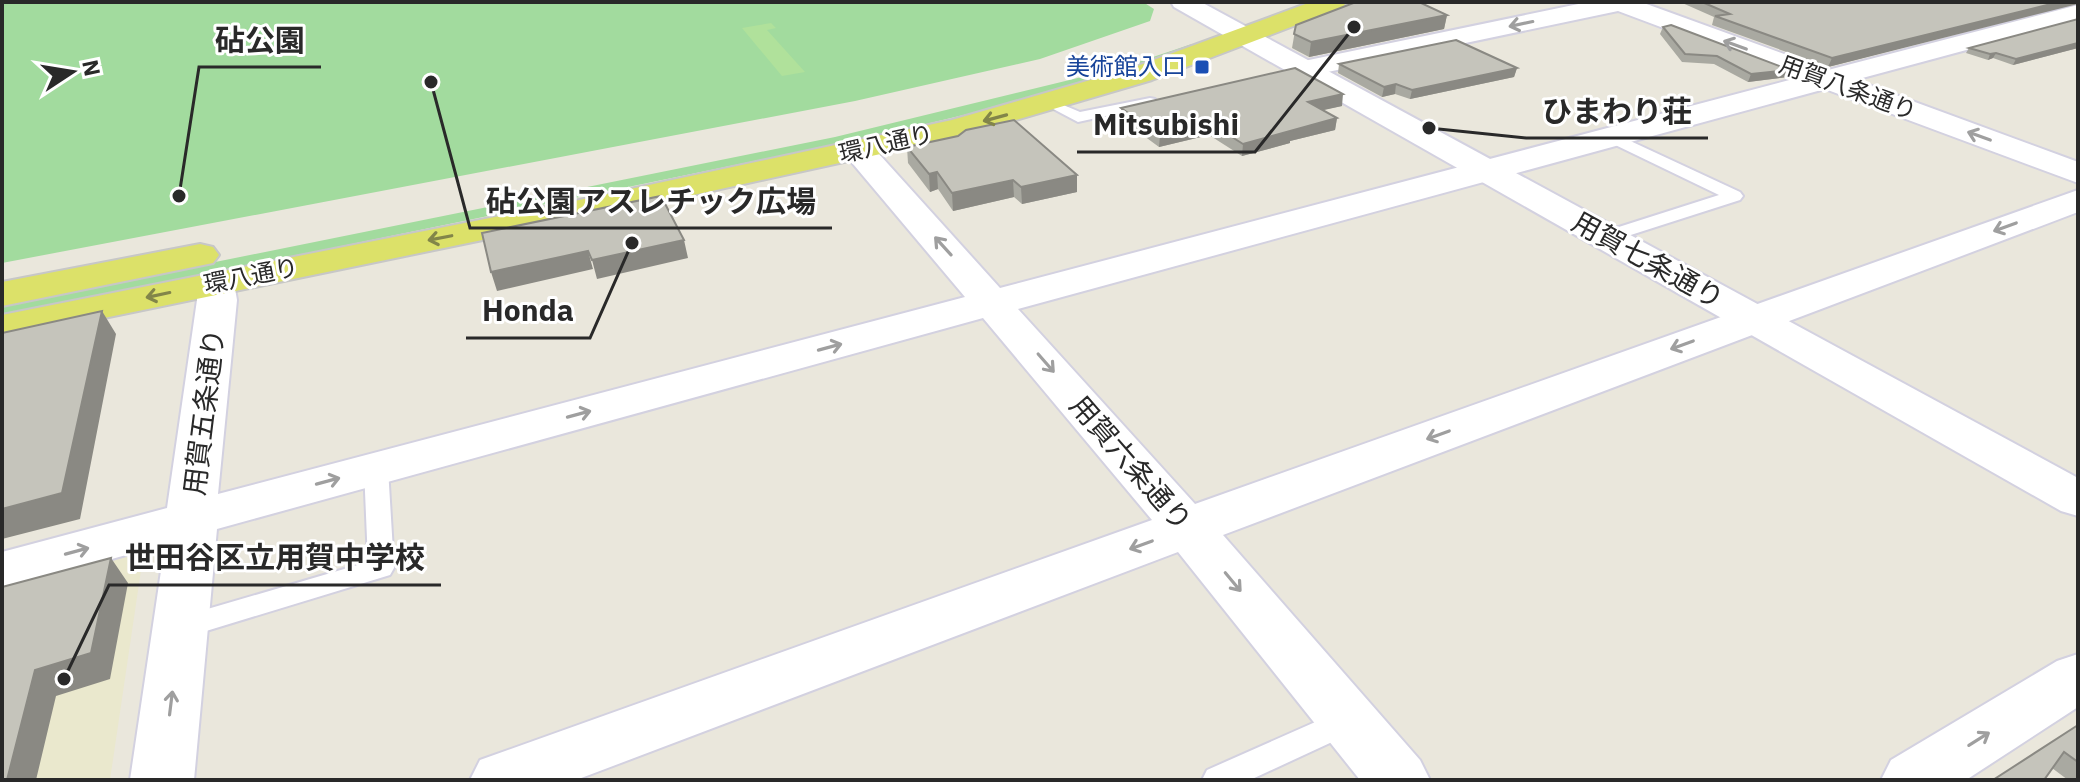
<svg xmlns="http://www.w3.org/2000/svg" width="2080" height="782" font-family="'IBM Plex Sans','Noto Sans JP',sans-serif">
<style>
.education{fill:#eae8cd}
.green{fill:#a2db9e}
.pitch{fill:#b0e19b}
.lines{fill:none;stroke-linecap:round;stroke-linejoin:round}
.service-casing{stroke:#d3d1e0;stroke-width:4}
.minor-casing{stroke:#d3d1e0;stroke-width:4}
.tertiary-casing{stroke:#d3d1e0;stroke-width:4}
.primary-casing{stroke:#c7c7c7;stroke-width:4}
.service{fill:#fff;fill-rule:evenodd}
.minor{fill:#fff;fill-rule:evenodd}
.tertiary{fill:#fff;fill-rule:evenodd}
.primary{fill:#dce169;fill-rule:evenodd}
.wall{fill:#a9a9a1}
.shaded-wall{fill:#8a8983}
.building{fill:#c5c4bb;stroke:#8a8983;stroke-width:2}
.oneway{stroke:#9f9f9f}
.oneway2{stroke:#828549}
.transit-dot{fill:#1a4fb4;stroke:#fff;stroke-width:3}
.labels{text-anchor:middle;stroke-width:6;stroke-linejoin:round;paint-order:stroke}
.far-transit-label{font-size:24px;fill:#164399;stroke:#fff;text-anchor:end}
.far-street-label{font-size:24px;fill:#292929;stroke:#fff}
.street-label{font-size:28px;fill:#292929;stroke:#fff}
.leader{fill:none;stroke:#292929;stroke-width:3}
.callout-dot{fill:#292929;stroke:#fff;stroke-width:3}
.callout-label{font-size:30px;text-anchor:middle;font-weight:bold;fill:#292929;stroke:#fff;stroke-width:6;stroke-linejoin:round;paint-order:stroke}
</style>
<rect width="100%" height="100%" fill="#eae7dc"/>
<path class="education" d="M131,542L144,550L110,780H2V578Z"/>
<path class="green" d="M2,2H1143L1154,9L1150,21L1040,59L855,101L2,263Z
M1192,44L1198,46L1001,106L876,136L2,316V305L835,137L1123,67Z"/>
<path class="pitch" d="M771,23L776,28L767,30L805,72L782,76L742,28Z"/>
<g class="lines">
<g class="service-casing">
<path id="service" d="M1150,98L1155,99V105L1078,122L1042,103L1049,99L1080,112Z
M1611,132L1740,192L1743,196L1740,200L1612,241H1600L1597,237L1600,233L1719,195L1605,140V134Z
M376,460L384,462L388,468L394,568L390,575L180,639L170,636L166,628L170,620L368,562L364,468L368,462Z
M1347,708L1358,712L1362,721L1358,730L1250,780H1202L1207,770Z"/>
</g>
<g class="minor-casing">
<path id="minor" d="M1588,2H1641L1828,70L2078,5V20L1855,80L2078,162V183L1825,89L1018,309L1195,504L2078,190V212L1223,535L1420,760L1430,780H1360L1178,552L576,780H470L480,760L1152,520L983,318L217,529L194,780H130L165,544L2,590V552L167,508L197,300L196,283L201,275L215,271L229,275L234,283L237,300L218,494L965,297L848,158L843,151L848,144L859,141L870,144L1000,288L1797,78L1618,11L1304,77L1294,75L1290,69L1294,63L1304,61Z
M2078,654V707L1966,780H1881L1891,760L2057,661Z"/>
</g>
<g class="tertiary-casing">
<path id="tertiary" d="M1171,2H1201L2078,478V516L2061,511L1174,7Z"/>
</g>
<g class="primary-casing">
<path id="primary" d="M1311,2H1346L1343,7L1152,80L958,137L570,222L2,339V315L570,202L952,120L1132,68Z
M200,244L213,247L219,255L213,263L2,306V282Z"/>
</g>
<use href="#service" class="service"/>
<use href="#minor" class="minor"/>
<use href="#tertiary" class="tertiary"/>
<use href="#primary" class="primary"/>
</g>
<path class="wall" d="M1680,2H2078L1828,67L1712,25L1714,17Z
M1447,15L1444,29L1309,57L1292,48L1296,25Z
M2078,19V48L2013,65L1993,58L1988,60L1966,53L1969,48Z
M1663,27L1790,70L1787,77L1748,82L1714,64L1682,62L1660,34Z
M1339,64L1517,68L1514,77L1410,99L1395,94L1382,97L1338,73Z
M1342,106L1322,110L1337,118L1335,130L1290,141V143L1242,156L1209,135L1159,147L1121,119V108Z
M907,147L1077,192L1022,204L1014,197L953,211L938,189L930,192L908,163Z
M2078,725V780H2068L2052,768Z"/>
<path class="shaded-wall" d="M2059,2H2078V4L1828,67L1832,58Z
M1447,15L1444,29L1309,57L1311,42Z
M2078,43V48L2013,65L2016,59Z
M1996,53L1993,58L1988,60L1990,54Z
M1517,68L1514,77L1410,99L1412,90Z
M1790,70L1787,77L1748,82L1751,74Z
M1396,84L1395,94L1382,97L1384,87Z
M1343,94L1342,106L1306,114L1308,102Z
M1337,118L1335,130L1290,141V143L1242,156L1243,144Z
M1210,123L1209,135L1159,147L1160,135Z
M937,172L938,189L930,192L929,174Z
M1077,175V192L1022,204L1021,187Z
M1013,180L1014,197L953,211L952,193Z
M684,240L688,258L597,279L592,260Z
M588,251L593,269L497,291L491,272Z
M102,311L116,334L80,519L2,539V509Z
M111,558L128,583L110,679L56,696L36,780H7L35,670Z"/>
<path class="building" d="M1356,2H1419L1447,15L1311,42L1294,34L1296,25Z
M1702,2H2059L1832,58L1715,16L1730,14Z
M2078,19V43L2016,59L1996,53L1990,54L1969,48Z
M1671,25L1790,70L1751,74L1717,56L1685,54L1663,27Z
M1456,40L1517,68L1412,90L1396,84L1384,87L1339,64Z
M1295,68L1343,94L1308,102L1337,118L1243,144L1210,123L1160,135L1121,108Z
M1014,120L1077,175L1021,187L1013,180L952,193L937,172L929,174L907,147L958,136L966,130Z
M661,196L684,240L592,260L588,251L491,272L482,233Z
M102,311L62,493L2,509V333Z
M111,558L91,653L35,670L7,780H2V587Z
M2078,725V762L2064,752L2044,780H1993Z"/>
<defs><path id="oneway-shaft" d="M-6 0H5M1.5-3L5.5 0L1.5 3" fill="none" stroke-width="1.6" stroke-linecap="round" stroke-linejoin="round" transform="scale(2)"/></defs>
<g class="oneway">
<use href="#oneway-shaft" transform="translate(1521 24) rotate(168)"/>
<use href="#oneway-shaft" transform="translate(1735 45) rotate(-160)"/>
<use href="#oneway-shaft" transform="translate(1979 136) rotate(-160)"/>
<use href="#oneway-shaft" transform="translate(2005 227) rotate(160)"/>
<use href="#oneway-shaft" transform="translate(943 246) rotate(-132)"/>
<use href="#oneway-shaft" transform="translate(1682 345) rotate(160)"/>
<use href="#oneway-shaft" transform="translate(830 347) rotate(-15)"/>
<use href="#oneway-shaft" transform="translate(1046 363) rotate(49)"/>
<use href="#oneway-shaft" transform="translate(579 414) rotate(-15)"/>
<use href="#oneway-shaft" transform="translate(1438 435) rotate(160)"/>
<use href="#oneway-shaft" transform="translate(328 481) rotate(-15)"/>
<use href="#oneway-shaft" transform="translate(1141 545) rotate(160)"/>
<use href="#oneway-shaft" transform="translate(77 551) rotate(-15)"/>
<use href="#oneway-shaft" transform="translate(1233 582) rotate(50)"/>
<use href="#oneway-shaft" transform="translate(171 703) rotate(-83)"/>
<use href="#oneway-shaft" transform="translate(1979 739) rotate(-32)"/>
</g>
<g class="oneway2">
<use href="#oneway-shaft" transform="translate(995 118) rotate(165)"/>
<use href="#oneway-shaft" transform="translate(440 238) rotate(169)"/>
<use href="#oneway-shaft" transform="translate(158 295) rotate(168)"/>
</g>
<rect class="transit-dot" x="1194" y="59" width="16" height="16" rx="4"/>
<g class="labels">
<g class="far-transit-label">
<text x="1186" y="75">美術館入口</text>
</g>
<g class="far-street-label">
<text transform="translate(1848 88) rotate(20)" y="8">用賀八条通り</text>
<text transform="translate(886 144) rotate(-13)" y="8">環八通り</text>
<text transform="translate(251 276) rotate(-11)" y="8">環八通り</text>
</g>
<g class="street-label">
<text transform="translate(1648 260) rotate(29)" y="10">用賀七条通り</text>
<text transform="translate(204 412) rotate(-83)" y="10">用賀五条通り</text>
<text transform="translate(1131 463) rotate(49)" y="10">用賀六条通り</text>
</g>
</g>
<path class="leader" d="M179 196L199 67H321M1429 128L1526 138H1708M1354 27L1255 152H1077M431 82L470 228H832M632 243L590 338H466M64 679L109 585H441"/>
<g class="callout-dot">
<circle cx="179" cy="196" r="8"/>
<circle cx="1429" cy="128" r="8"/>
<circle cx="1354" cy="27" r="8"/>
<circle cx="431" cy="82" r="8"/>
<circle cx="632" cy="243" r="8"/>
<circle cx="64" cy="679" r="8"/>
</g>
<g class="callout-label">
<text x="260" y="51">砧公園</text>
<text x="1617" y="122">ひまわり荘</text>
<text x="1166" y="135">Mitsubishi</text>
<text x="651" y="212">砧公園アスレチック広場</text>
<text x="528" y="321">Honda</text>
<text x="275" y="568">世田谷区立用賀中学校</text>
</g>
<rect width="2080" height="782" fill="none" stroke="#292929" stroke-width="8"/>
<g transform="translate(72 72) rotate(78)" stroke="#ffffff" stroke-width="6" paint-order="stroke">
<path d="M0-6L14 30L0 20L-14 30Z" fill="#292929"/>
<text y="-12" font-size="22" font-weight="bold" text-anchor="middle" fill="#292929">N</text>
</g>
</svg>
